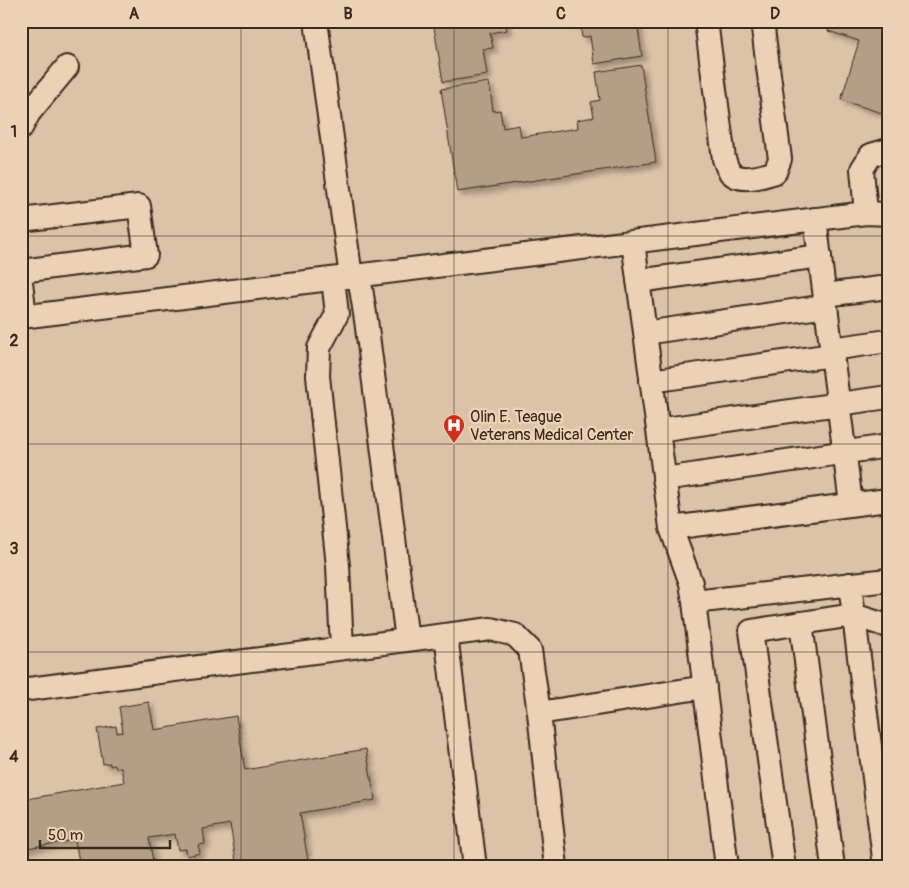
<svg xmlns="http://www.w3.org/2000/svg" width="909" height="888" font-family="Pangolin,sans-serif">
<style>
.built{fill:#dcc2a6}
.building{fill:#b59e86;stroke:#3b2a1e;filter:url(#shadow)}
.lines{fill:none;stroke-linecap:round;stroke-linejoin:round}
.minor-casing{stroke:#3b2a1e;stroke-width:26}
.minor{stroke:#edd1b4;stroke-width:22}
.grid{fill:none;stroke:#3b2a1e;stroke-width:1;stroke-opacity:0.55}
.labels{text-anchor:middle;stroke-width:5;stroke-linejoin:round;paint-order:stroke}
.poi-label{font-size:16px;fill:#3b2a1e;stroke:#edd1b4;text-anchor:start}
.neatline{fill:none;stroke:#3b2a1e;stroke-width:2}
.grid-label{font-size:16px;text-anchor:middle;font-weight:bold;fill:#3b2a1e}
</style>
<defs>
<filter id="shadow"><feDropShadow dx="4.5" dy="4.5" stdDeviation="2.5" flood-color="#0004"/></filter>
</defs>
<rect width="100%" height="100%" fill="#edd1b4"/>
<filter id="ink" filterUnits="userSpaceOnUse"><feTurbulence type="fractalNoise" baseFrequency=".02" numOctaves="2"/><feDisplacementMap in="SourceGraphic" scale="10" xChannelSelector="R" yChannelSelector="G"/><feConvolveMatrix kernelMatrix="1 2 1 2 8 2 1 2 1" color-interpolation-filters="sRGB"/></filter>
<g filter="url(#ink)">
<path class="built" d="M21,21H888V867H21Z"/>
<path class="building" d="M433,21H506L507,30L490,33L493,48L483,49L487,75L443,82Z
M564,21H637L642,56L594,64L590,36L582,38L580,22L564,24Z
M831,21H888V115L841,100L859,41L828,31Z
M641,65L656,162L457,192L441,89L489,82L493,111L500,110L503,128L519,125L521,137L578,128L577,120L594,117L591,102L600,100L596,72Z
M149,702L154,730L236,716L245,770L366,749L375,800L300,813L309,867H237L230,824L203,829L205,844L198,845L200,853L187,856L186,849L178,850L175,834L149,838L154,867H80L75,840L21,849V800L124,782L121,767L116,768L115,765L110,766V763L103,764L97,729L116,726L117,733L123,732L119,707Z"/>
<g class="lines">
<g class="minor-casing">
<path id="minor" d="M316,21L351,277
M706,21L724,159C726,163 727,170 731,173C741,183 764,176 775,172L780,159L762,21
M21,128L29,113L67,67
M866,213L862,169L871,155L888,150
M815,219L851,504
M21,220L139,206L146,255L21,271
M633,242L671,528L691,583L694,602L727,867
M359,276L366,320L407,640
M333,279L337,314L319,348L318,376L338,566L342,648
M638,281L820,256
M21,282L25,317
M825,295L888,287
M21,317L866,213L888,214
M645,333L826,306
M831,349L888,341
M651,381L832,355
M658,430L888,397
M664,479L888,446
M671,528L888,500
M850,584L885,867
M694,602L888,580
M801,623L833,867
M446,635L475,867
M21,690L491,629L515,635L530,650L539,713L556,867
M539,713L705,687
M784,867L751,631L853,615L888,626"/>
</g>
<use href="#minor" class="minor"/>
</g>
</g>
<path class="grid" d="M241,21V867M454,21V867M668,21V867M21,236H888M21,444H888M21,652H888"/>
<defs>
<g id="hospital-pin" transform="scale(1.125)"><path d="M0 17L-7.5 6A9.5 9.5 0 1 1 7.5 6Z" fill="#c8321e" stroke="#edd1b4"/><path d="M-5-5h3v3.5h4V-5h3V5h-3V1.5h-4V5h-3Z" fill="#fff"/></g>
</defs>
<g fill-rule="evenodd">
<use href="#hospital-pin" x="454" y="425"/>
</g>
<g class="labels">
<g class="poi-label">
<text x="470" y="422">Olin E. Teague<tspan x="470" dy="18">Veterans Medical Center</tspan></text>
</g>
</g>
<rect width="909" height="888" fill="none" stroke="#edd1b4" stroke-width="55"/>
<path d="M40 840v8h130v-8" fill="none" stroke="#3b2a1e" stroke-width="2.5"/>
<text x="48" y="840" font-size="15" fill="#3b2a1e" stroke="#edd1b4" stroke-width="4" paint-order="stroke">50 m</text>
<rect x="28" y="28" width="854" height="832" class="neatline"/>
<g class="grid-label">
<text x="134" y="19">A</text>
<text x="348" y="19">B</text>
<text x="561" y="19">C</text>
<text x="775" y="19">D</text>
<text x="14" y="137">1</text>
<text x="14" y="346">2</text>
<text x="14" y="554">3</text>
<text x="14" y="762">4</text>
</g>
</svg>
